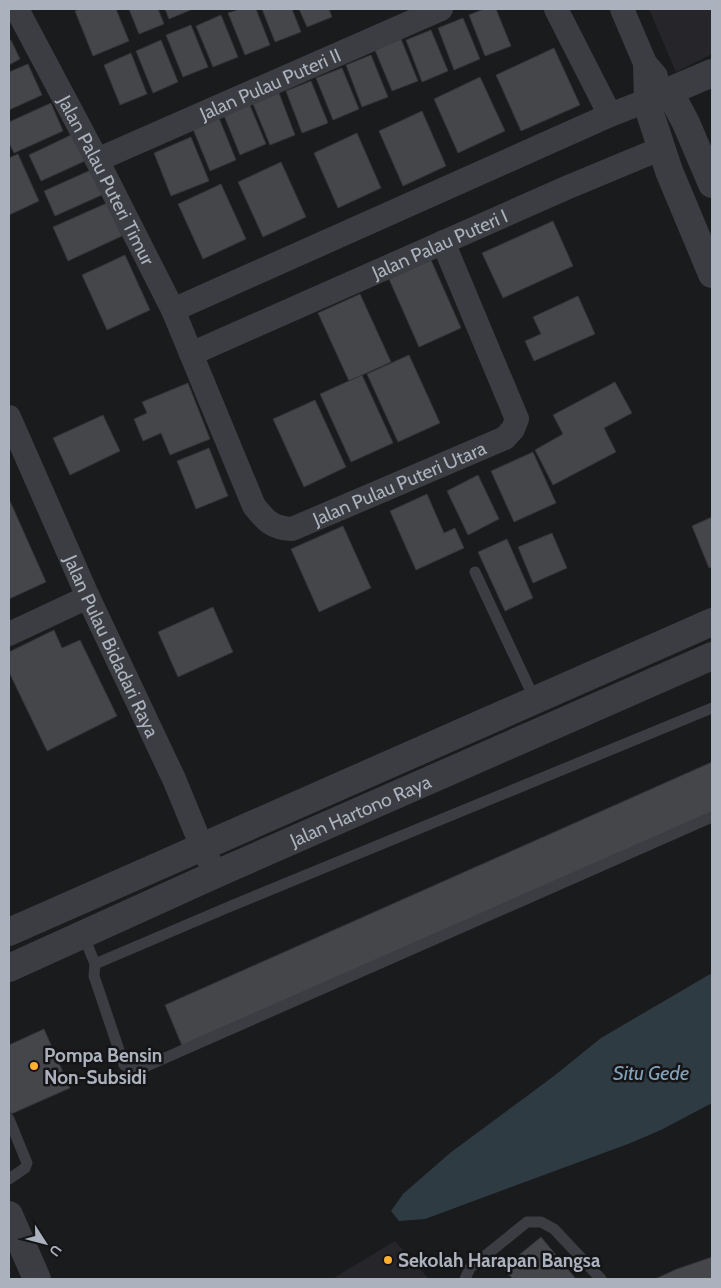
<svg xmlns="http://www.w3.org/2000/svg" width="721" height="1288" font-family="Cabin,sans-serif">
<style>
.built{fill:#26262a}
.water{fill:#2f3b43}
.building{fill:#44464a;stroke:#343439}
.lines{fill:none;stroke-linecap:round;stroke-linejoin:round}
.service{stroke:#3b3d42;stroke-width:11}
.minor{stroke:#3b3d42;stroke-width:24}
.tertiary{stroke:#3b3d42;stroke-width:28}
.poi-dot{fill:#ffaf31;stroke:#151518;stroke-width:2}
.labels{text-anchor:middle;stroke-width:5;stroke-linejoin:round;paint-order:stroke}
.street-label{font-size:19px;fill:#acb2bd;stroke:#151518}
.poi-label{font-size:19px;font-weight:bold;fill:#acb2bd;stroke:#151518;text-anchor:start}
.water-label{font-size:20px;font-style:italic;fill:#82a2ba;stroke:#151518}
</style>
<rect width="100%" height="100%" fill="#1a1b1d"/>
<path class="built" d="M649,9H712V54L676,72Z
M395,1241L429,1279H332Z"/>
<path class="water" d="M712,973V1103L661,1130L628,1144L425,1219L399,1221L391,1211L403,1194L450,1153L554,1076L601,1038Z"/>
<path class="building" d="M81,9H116L129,41L93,56L75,11Z
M129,9H158L164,24L139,34Z
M165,9H193L169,19Z
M240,9H256L270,45L245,55L228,13Z
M262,9H292L301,32L275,42Z
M299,9H329L332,17L307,27Z
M484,9H496L511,46L485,56L469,15Z
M221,15L238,57L213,67L196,26Z
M463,18L480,59L454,70L438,28Z
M191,25L208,67L183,77L166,35Z
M431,30L448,71L422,82L406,40Z
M401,39L418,81L392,91L375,50Z
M11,40L20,59L9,65V41Z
M161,40L178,82L153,93L136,51Z
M554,48L580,105L521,131L496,75Z
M131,53L147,94L120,105L104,65Z
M371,55L388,97L362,107L346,65Z
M28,64L42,95L9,110V72Z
M342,68L359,109L333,120L316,78Z
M480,77L505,131L458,153L434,99Z
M311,81L328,123L302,133L286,91Z
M279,93L295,135L270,145L253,104Z
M51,103L63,131L14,153L9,143V122Z
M249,103L266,144L240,155L223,113Z
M422,111L446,166L403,186L379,131Z
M219,118L236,160L210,171L193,129Z
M357,133L381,188L338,208L314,153Z
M73,134L85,161L41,181L29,155Z
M191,137L209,181L171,196L154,153Z
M18,154L39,201L9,215V158Z
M281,162L306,217L263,237L238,182Z
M93,169L104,194L55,216L44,191Z
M221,184L246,239L203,259L178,204Z
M107,203L122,236L68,261L53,227Z
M553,221L573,266L503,298L482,253Z
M125,255L150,310L107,330L82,275Z
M431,260L461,328L419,347L389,279Z
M360,294L391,362L349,381L318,313Z
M578,296L595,334L534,361L525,341L541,334L533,317Z
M409,355L440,423L398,442L367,374Z
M362,375L393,443L351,462L320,394Z
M615,382L632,413L604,428L616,452L553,485L535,450L563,434L553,415Z
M188,383L210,439L170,455L161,433L143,441L134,419L147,413L142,402Z
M315,400L346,467L304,487L273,419Z
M103,415L120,451L70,475L53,438Z
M209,448L228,496L196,509L177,461Z
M533,452L556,503L514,522L491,471Z
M478,475L499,519L468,535L447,491Z
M427,494L444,533L455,528L464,548L416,570L390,511Z
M10,501L46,582L9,599V502Z
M712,517V567L709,568L692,526Z
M343,526L371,588L319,612L291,549Z
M552,533L567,568L533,583L518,547Z
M507,539L533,598L505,611L478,552Z
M213,607L233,652L178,677L158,632Z
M54,630L62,648L80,640L117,716L47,751L9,672V652Z
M712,762V812L183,1048L165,1005Z
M44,1029L70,1088L11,1114L9,1110V1045Z
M541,1237L576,1279H513L503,1268Z
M712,1257V1279H655L677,1269Z"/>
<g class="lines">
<path class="service" d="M475,572L535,700
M712,708L231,906L95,964L94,976L124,1065L132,1068L140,1069L712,817
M83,934L95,964
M9,1119L27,1163L25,1168L9,1179
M465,1279L470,1268L527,1222H541L554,1229L601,1279"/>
<g class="minor">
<path id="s1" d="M14,9L20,15L97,160L173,310L254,506C266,521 272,528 292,529L505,438L513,429L517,419L443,242"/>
<path d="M556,9L610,115"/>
<path d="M622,9L645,63L656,76"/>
<path id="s2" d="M97,160L441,9"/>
<path d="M173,310L610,115L646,101L645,63"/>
<path id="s3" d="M191,354L566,188L662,148"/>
<path id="s4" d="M9,417L88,597L174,779L202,847L216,874"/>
<path d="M9,634L88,597"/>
</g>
<g class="tertiary">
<path d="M712,73L646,101L669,171L712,274"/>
<path d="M669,91L686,123L712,184"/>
<path d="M9,932L712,622"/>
<path id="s5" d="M9,968L216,874L712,656"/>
<path d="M9,1215L37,1279"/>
</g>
</g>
<g class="poi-dot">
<circle cx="34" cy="1066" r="5"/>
<circle cx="388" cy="1260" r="5"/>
</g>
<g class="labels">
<g class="street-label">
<text dy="7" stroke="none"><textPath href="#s2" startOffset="189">Jalan Pulau Puteri II</textPath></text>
<text dy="7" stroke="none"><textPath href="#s1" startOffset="195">Jalan Palau Puteri Timur</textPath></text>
<text dy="7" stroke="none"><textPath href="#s3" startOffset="272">Jalan Palau Puteri I</textPath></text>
<text dy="7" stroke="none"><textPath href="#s1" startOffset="716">Jalan Pulau Puteri Utara</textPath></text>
<text dy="7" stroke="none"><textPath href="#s4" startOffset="251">Jalan Pulau Bidadari Raya</textPath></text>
<text dy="7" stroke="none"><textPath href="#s5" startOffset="385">Jalan Hartono Raya</textPath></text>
</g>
<g class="poi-label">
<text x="44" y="1062">Pompa Bensin<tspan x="44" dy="22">Non-Subsidi</tspan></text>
<text x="398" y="1267">Sekolah Harapan Bangsa</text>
</g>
<g class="water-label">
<text x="651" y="1080">Situ Gede</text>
</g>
</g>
<rect width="721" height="1288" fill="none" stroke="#acb2bd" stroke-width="20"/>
<g transform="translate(45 1243) rotate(126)" stroke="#151518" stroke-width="4" paint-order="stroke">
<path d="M0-4L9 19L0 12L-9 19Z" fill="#acb2bd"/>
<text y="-8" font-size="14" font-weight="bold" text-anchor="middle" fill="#acb2bd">U</text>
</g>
</svg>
